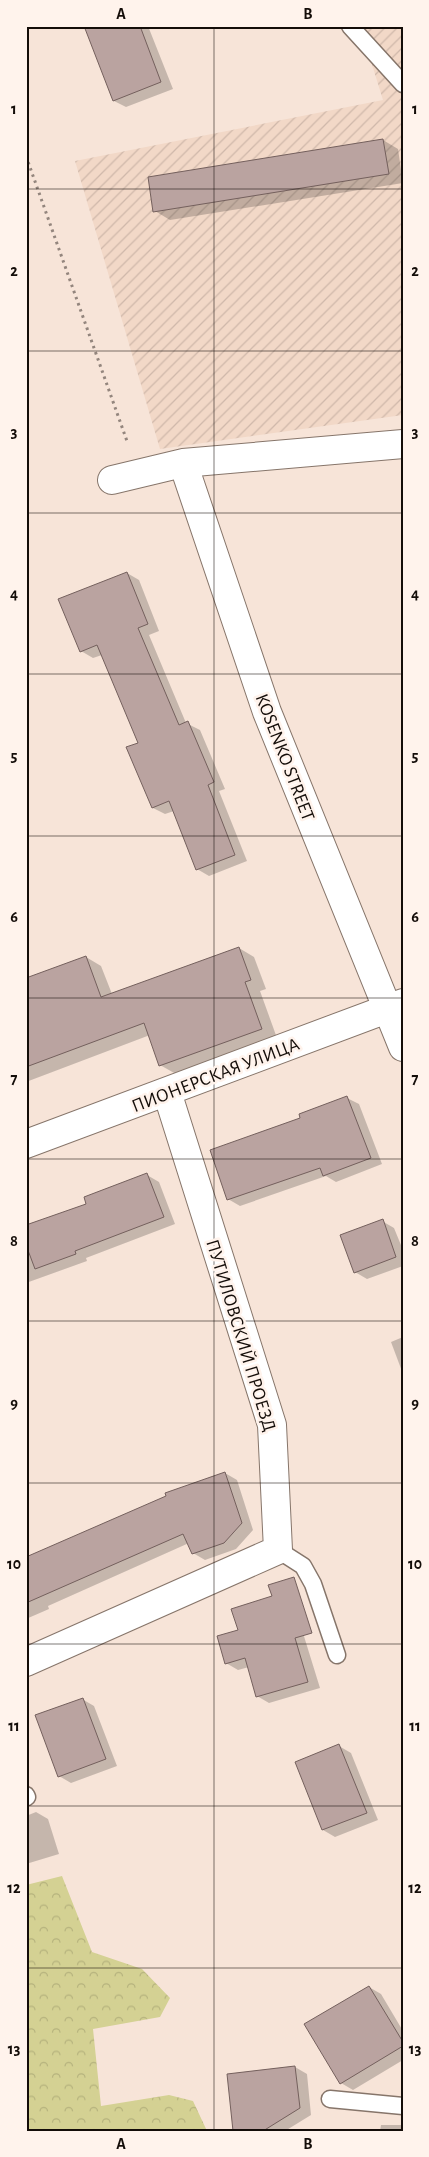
<svg xmlns="http://www.w3.org/2000/svg" width="429" height="2157" font-family="'Alegreya Sans',sans-serif">
<style>
.industrial{fill:url(#industrial-furrows)}
.forest{fill:url(#forest-crowns)}
.shadow{fill:#0003}
.building{fill:#baa3a0;stroke:#74605d}
.lines{fill:none;stroke-linecap:round;stroke-linejoin:round}
.service-casing{stroke:#86756a;stroke-width:19}
.minor-casing{stroke:#86756a;stroke-width:30}
.path{stroke:#93857d;stroke-width:3;stroke-dasharray:2.5 4;stroke-linecap:butt}
.service{stroke:#fff;stroke-width:16}
.minor{stroke:#fff;stroke-width:28}
.grid{fill:none;stroke:#140d09;stroke-width:1;stroke-opacity:0.55}
.labels{text-anchor:middle;stroke-width:5;stroke-linejoin:round;paint-order:stroke}
.street-label{font-size:19px;fill:#140d09;stroke:#fff3ec}
.neatline{fill:none;stroke:#140d09;stroke-width:2}
.grid-label{font-size:16px;text-anchor:middle;font-weight:bold;fill:#140d09}
</style>
<defs>
<pattern id="industrial-furrows" width="10" height="10" patternUnits="userSpaceOnUse" patternTransform="scale(1.25)"><rect width="10" height="10" fill="#f2d8c7"/><path d="M-1 1l2-2M0 10L10 0M9 11l2-2" fill="none" stroke="#cfb8aa"/></pattern>
<pattern id="forest-crowns" width="20" height="18" patternUnits="userSpaceOnUse" patternTransform="scale(1.25)"><rect width="20" height="18" fill="#d4d193"/><path d="M2 6a3 3 0 1 1 6 0M12 15a3 3 0 1 1 6 0" fill="none" stroke="#b5b27d"/></pattern>
</defs>
<rect width="100%" height="100%" fill="#f7e4d8"/>
<path class="industrial" d="M360,26H403V415L160,449L75,161L383,100Z"/>
<path class="forest" d="M62,1876L92,1952L142,1969L170,1998L160,2017L93,2029L101,2106L169,2095L193,2101L207,2131H26V1885Z"/>
<path class="shadow" d="M85,26H148L173,89L126,107L114,101Z
M383,140L398,149L403,183L170,220L155,211Z
M127,573L139,580L159,631L149,635L186,723L200,730L225,789L219,791L247,861L209,876L197,869L174,811L165,814L153,808L139,743L102,655L93,658L81,651Z
M239,948L254,957L266,989L260,991L277,1038L176,1074L160,1065L150,1035L26,1082V995L86,957L101,966L112,994Z
M347,1098L359,1104L382,1164L336,1182L326,1176L240,1206L228,1199L302,1119Z
M147,1175L159,1182L175,1224L86,1258L87,1261L26,1283V1228L88,1204Z
M382,1221L394,1228L403,1250V1266L367,1279L355,1272Z
M403,1337V1374L391,1342Z
M225,1473L237,1480L253,1530L236,1549L205,1560L193,1553L189,1543L48,1606L49,1609L26,1619V1558Z
M303,1633L320,1688L269,1703L257,1696L249,1667L238,1670L226,1663Z
M82,1699L94,1706L117,1766L71,1783L59,1776Z
M339,1746L351,1753L378,1820L335,1837L323,1830L297,1763Z
M36,1812L48,1819L59,1854L26,1864V1816Z
M369,1987L381,1994L403,2031V2060L353,2090L341,2083Z
M295,2067L307,2074L311,2115L285,2131H235Z
M381,2125H403V2131H380Z"/>
<path class="building" d="M84,26H140L161,82L113,101Z
M383,139L389,174L153,212L148,177Z
M127,572L148,624L138,628L179,725L188,721L214,782L208,785L235,855L196,870L169,801L152,808L126,747L138,743L97,645L80,652L58,599Z
M239,947L251,980L245,982L262,1029L159,1066L144,1023L26,1067V978L86,956L101,997Z
M347,1096L371,1158L323,1176L320,1168L227,1200L210,1150L300,1118L299,1114Z
M147,1173L164,1217L75,1251L76,1254L35,1269L26,1245V1225L86,1204L84,1197Z
M383,1219L396,1257L354,1273L340,1235Z
M225,1472L242,1523L224,1543L192,1554L183,1534L26,1603V1557L166,1496L165,1493Z
M294,1577L312,1633L295,1638L308,1682L256,1697L245,1658L225,1664L217,1636L238,1630L231,1609L272,1596L268,1585Z
M83,1698L106,1759L58,1777L35,1715Z
M339,1744L367,1813L322,1830L295,1762Z
M369,1986L403,2042V2046L340,2084L304,2024Z
M295,2066L300,2108L263,2131H233L227,2074Z"/>
<g class="lines">
<g class="service-casing">
<path id="service" d="M350,26L403,84
M278,1550L303,1566L313,1584L337,1655
M26,1795L27,1797
M330,2099L403,2106"/>
</g>
<g class="minor-casing">
<path id="minor" d="M183,463L267,712L403,1047
M112,480L183,463L403,444
M26,1144L403,1003
M26,1662L278,1550L272,1425L167,1092"/>
</g>
<path class="path" d="M26,156L128,444"/>
<use href="#service" class="service"/>
<use href="#minor" class="minor"/>
</g>
<path class="grid" d="M214,26V2131M26,189H403M26,351H403M26,513H403M26,674H403M26,836H403M26,998H403M26,1159H403M26,1321H403M26,1483H403M26,1644H403M26,1806H403M26,1968H403"/>
<g class="labels">
<g class="street-label">
<text transform="translate(286 757) rotate(69)" y="7">KOSENKO STREET</text>
<text transform="translate(215 1074) rotate(-21)" y="7">ПИОНЕРСКАЯ УЛИЦА</text>
<text transform="translate(242 1335) rotate(73)" y="7">ПУТИЛОВСКИЙ ПРОЕЗД</text>
</g>
</g>
<rect width="429" height="2157" fill="none" stroke="#fff3ec" stroke-width="55"/>
<rect x="28" y="28" width="374" height="2102" class="neatline"/>
<g class="grid-label">
<text x="121" y="19">A</text>
<text x="308" y="19">B</text>
<text x="14" y="114">1</text>
<text x="415" y="114">1</text>
<text x="14" y="276">2</text>
<text x="415" y="276">2</text>
<text x="14" y="437">3</text>
<text x="415" y="437">3</text>
<text x="14" y="599">4</text>
<text x="415" y="599">4</text>
<text x="14" y="761">5</text>
<text x="415" y="761">5</text>
<text x="14" y="922">6</text>
<text x="415" y="922">6</text>
<text x="14" y="1084">7</text>
<text x="415" y="1084">7</text>
<text x="14" y="1246">8</text>
<text x="415" y="1246">8</text>
<text x="14" y="1408">9</text>
<text x="415" y="1408">9</text>
<text x="14" y="1569">10</text>
<text x="415" y="1569">10</text>
<text x="14" y="1731">11</text>
<text x="415" y="1731">11</text>
<text x="14" y="1893">12</text>
<text x="415" y="1893">12</text>
<text x="14" y="2054">13</text>
<text x="415" y="2054">13</text>
<text x="121" y="2149">A</text>
<text x="308" y="2149">B</text>
</g>
</svg>
